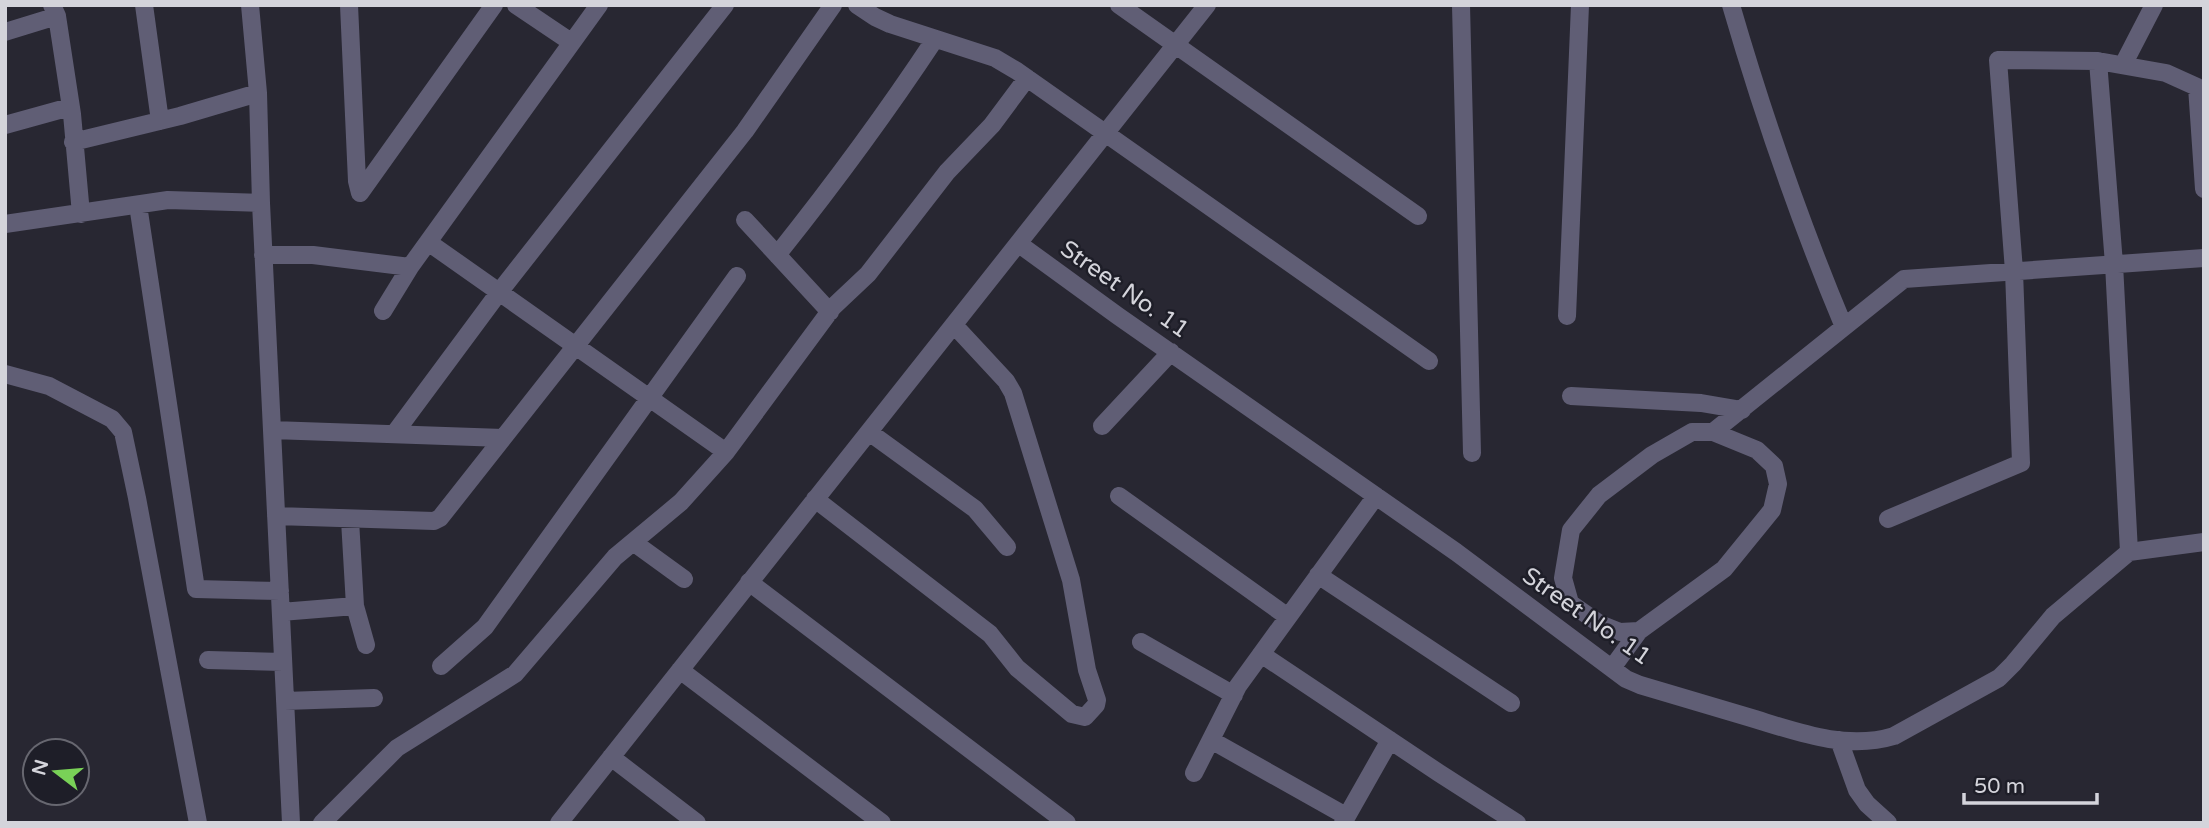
<svg xmlns="http://www.w3.org/2000/svg" width="2209" height="828" font-family="'Varela Round',sans-serif">
<style>
.lines{fill:none;stroke-linecap:round;stroke-linejoin:round}
.minor{stroke:#605e75;stroke-width:18}
.labels{text-anchor:middle;stroke-width:5;stroke-linejoin:round;paint-order:stroke}
.street-label{font-size:24px;fill:#d4d4db;stroke:#1e1e28}
</style>
<rect width="100%" height="100%" fill="#282732"/>
<g class="lines">
<path class="minor" d="M52,5L57,16L72,114L81,214
M144,5L160,121
M250,5L258,93L261,203L291,823
M349,5L357,181L360,193
M516,5L571,42
M857,5L875,17L890,24L995,58L1017,71L1429,361
M1119,5L1418,216
M1461,5L1472,453
M1731,5C1763,115 1800,222 1844,327
M5,32L57,16
M2098,61L2114,264L2129,552
M2123,65L2154,5
M5,125L70,107
M73,142L180,116L258,93
M360,193L494,5
M138,205L196,589L280,591
M745,220L830,312
M5,224L168,200L261,203
M428,242L726,452
M1019,244L1118,316L1456,552L1626,679L1640,685C1676,696 1712,706 1748,717C1795,731 1845,751 1894,736L1999,678L2013,664L2053,616L2129,552L2204,542
M263,255H313L410,267
M777,255C833,185 886,113 935,39
M383,311L410,267L599,5
M1567,316L1580,5
M5,374L49,386L112,419L123,432L137,498L198,823
M1571,396L1701,403L1742,410
M1102,426L1171,352
M272,430L503,438
M869,432L975,509L1007,547
M1713,432L1904,279L2204,258
M394,434L500,291L725,5
M1119,496L1288,617
M815,499L990,634L1017,668L1072,714L1085,717L1096,705L1097,700L1087,670L1071,580L1013,393L1006,381L954,325
M276,516L434,521L440,518L745,131L833,5
M1888,519L2021,463L2014,271L1998,60L2098,61L2166,73L2197,87L2204,189
M350,520L355,606L366,645
M633,542L684,579
M1318,575L1511,703
M749,582L1067,823
M281,612L355,606
M1141,642L1234,695
M1261,654L1439,773L1517,823
M208,660L283,662
M441,666L485,627L737,276
M1612,668L1639,631L1724,569L1772,510L1778,484L1774,466L1757,450L1713,432H1692L1652,455L1599,495L1571,530L1563,578L1570,603L1600,624L1620,632L1639,631
M680,670L882,823
M285,701L374,698
M1211,740L1346,816
M1839,740L1857,790L1867,804L1888,823
M611,757L697,823
M1194,773L1238,686L1376,496
M322,823L397,748L515,674L615,557L681,502L726,452L833,307L868,274L947,172L992,125L1027,78
M559,823L1207,5
M1343,823L1390,740"/>
</g>
<g class="labels">
<g class="street-label">
<text transform="translate(1125 289) rotate(35)" y="8">Street No. 11</text>
<text transform="translate(1587 616) rotate(35)" y="8">Street No. 11</text>
</g>
</g>
<rect width="2209" height="828" fill="none" stroke="#d4d4db" stroke-width="14"/>
<g transform="translate(56 772) rotate(286)"><circle r="33" fill="#1e1e28" stroke="#676770" stroke-width="2"/>
<path d="M0-5L12 26L0 18L-12 26Z" fill="#79d157"/>
<text y="-10" font-size="19" font-weight="bold" text-anchor="middle" fill="#d4d4db">N</text>
</g>
<path d="M1964 793v10h133v-10" fill="none" stroke="#d4d4db" stroke-width="3.5"/>
<text x="1974" y="793" font-size="21" fill="#d4d4db" stroke="#1e1e28" stroke-width="5" paint-order="stroke">50 m</text>
</svg>
